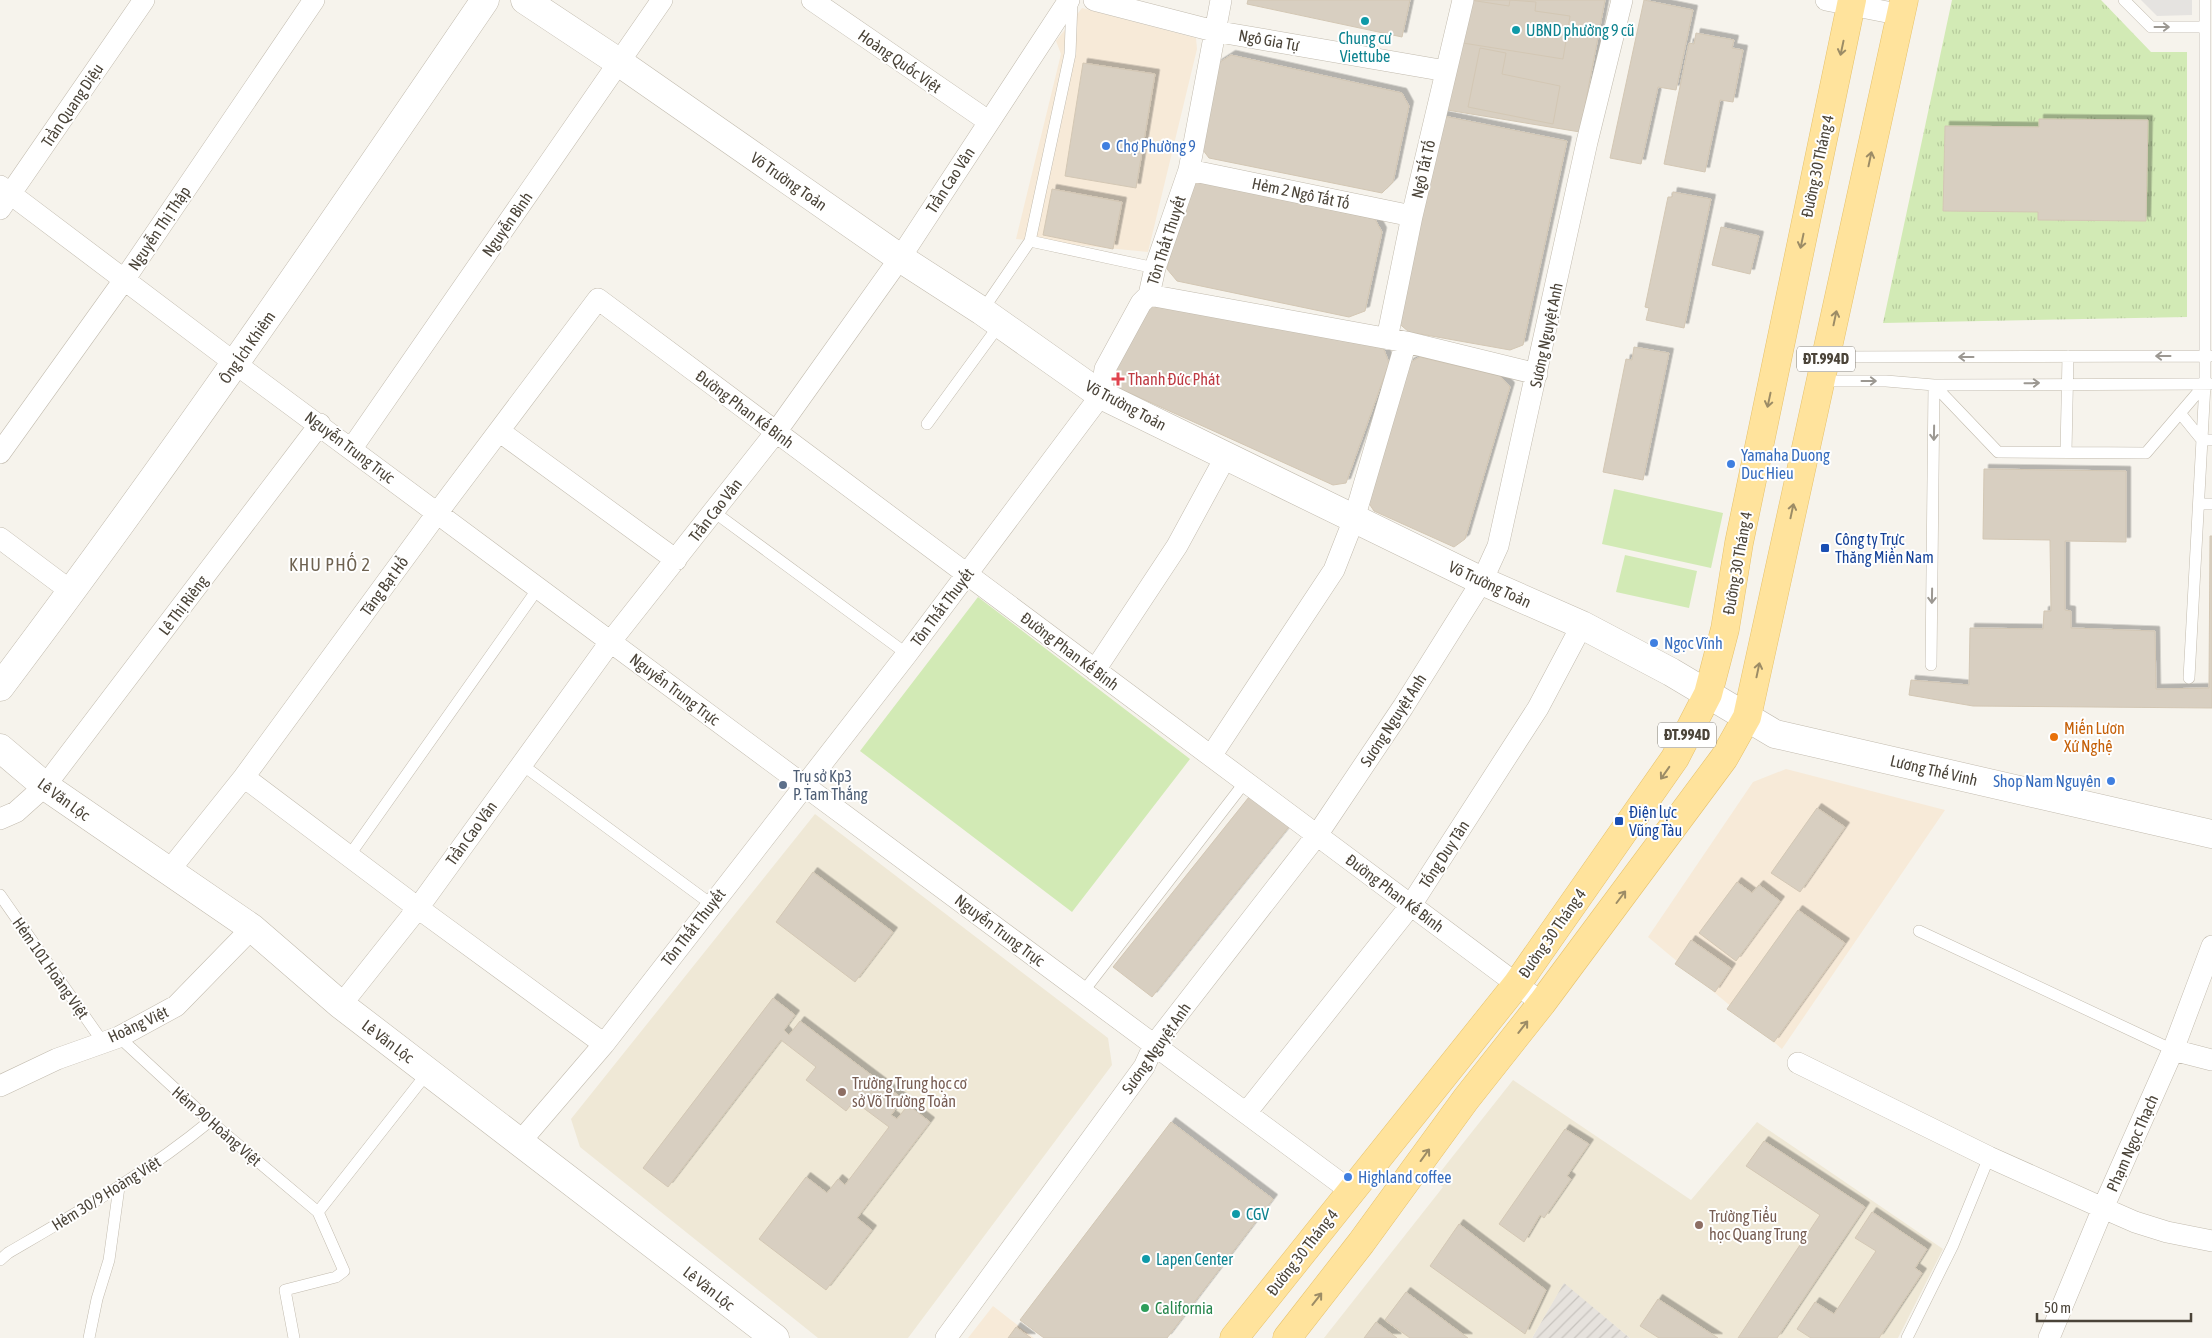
<svg xmlns="http://www.w3.org/2000/svg" width="2212" height="1338" font-family="'Asap Condensed',sans-serif">
<style>
.commercial{fill:#f7ead8}
.industrial{fill:url(#industrial-furrows)}
.education{fill:#efe8d6}
.grass{fill:url(#grass-tufts)}
.park{fill:#d2eab5}
.parking{fill:#e5e3e0}
.building{fill:#d8cfc1;stroke:#d3c7b4;filter:url(#shadow)}
.lines{fill:none;stroke-linecap:round;stroke-linejoin:round}
.service-casing{stroke:#c2bbae;stroke-width:12}
.minor-casing{stroke:#c2bbae;stroke-width:22}
.tertiary-casing{stroke:#c2bbae;stroke-width:29}
.primary-casing{stroke:#e6c16a;stroke-width:29}
.service{stroke:#fff;stroke-width:11}
.minor{stroke:#fff;stroke-width:21}
.tertiary{stroke:#fff;stroke-width:28}
.primary{stroke:#ffe39c;stroke-width:28}
.oneway{stroke:#9c9892}
.oneway2{stroke:#9c8c66}
.culture-dot{fill:#0f9aa8;stroke:#fff;stroke-width:2}
.shop-dot{fill:#3f7fe0;stroke:#fff;stroke-width:2}
.health-dot{fill:#e0444e;stroke:#fff;stroke-width:2}
.transit-dot{fill:#1a4fb4;stroke:#fff;stroke-width:2}
.food-dot{fill:#e8710a;stroke:#fff;stroke-width:2}
.service-dot{fill:#5c6f8a;stroke:#fff;stroke-width:2}
.education-dot{fill:#8d6e63;stroke:#fff;stroke-width:2}
.leisure-dot{fill:#2e9e5b;stroke:#fff;stroke-width:2}
.labels{text-anchor:middle;stroke-width:4;stroke-linejoin:round;paint-order:stroke}
.shield{fill:#fff;stroke:#817c74;stroke-width:1}
.shield-label{font-size:15px;font-weight:bold;fill:#4b4439}
.culture-label{font-size:16px;fill:#0d838f;stroke:#fff;text-anchor:start}
.street-label{font-size:16px;fill:#4b4439;stroke:#fff}
.shop-label{font-size:16px;fill:#366cbe;stroke:#fff;text-anchor:start}
.health-label{font-size:16px;fill:#be3a42;stroke:#fff;text-anchor:start}
.transit-label{font-size:16px;fill:#164399;stroke:#fff;text-anchor:start}
.food-label{font-size:16px;fill:#c56008;stroke:#fff;text-anchor:start}
.service-label{font-size:16px;fill:#4e5e75;stroke:#fff;text-anchor:start}
.education-label{font-size:16px;fill:#785e54;stroke:#fff;text-anchor:start}
.leisure-label{font-size:16px;fill:#27864d;stroke:#fff;text-anchor:start}
.neighbourhood-label{font-size:18px;letter-spacing:1px;fill:#6e6250;stroke:#fff}
</style>
<defs>
<pattern id="industrial-furrows" width="10" height="10" patternUnits="userSpaceOnUse" patternTransform="scale(1.25)"><rect width="10" height="10" fill="#e6e2dd"/><path d="M-1 1l2-2M0 10L10 0M9 11l2-2" fill="none" stroke="#c7c3be"/></pattern>
<pattern id="grass-tufts" width="24" height="20" patternUnits="userSpaceOnUse" patternTransform="scale(1.25)"><rect width="24" height="20" fill="#d2eab5"/><path d="M3 7l-1-3M5 7V3M7 7l1-3M15 17l-1-3M17 17v-4M19 17l1-3" fill="none" stroke="#b6ca9c"/></pattern>
<filter id="shadow"><feDropShadow dx="4.5" dy="-4.5" stdDeviation="0" flood-color="#0004"/></filter>
</defs>
<rect width="100%" height="100%" fill="#f6f3ec"/>
<path class="commercial" d="M1082,8L1196,38L1197,49L1148,252L1016,239L1061,54L1056,41Z
M1786,769L1945,810L1782,1049L1648,937L1753,782Z
M993,1306L1034,1338H968Z"/>
<path class="industrial" d="M1564,1282L1630,1338H1532Z"/>
<path class="education" d="M815,814L1108,1038L1112,1065L908,1338H818L580,1147L571,1119Z
M1513,1080L1691,1200L1757,1122L1943,1249L1898,1338H1630L1564,1283L1532,1338H1324L1443,1187L1434,1180Z"/>
<path class="grass" d="M1952,0H2101L2151,52H2187V317L1883,323Z"/>
<path class="park" d="M1614,489L1723,513L1711,568L1602,544Z
M1625,555L1697,571L1689,608L1616,592Z
M978,597L1190,759L1072,912L860,751Z"/>
<path class="parking" d="M2141,0H2192V15L2157,16Z"/>
<path class="building" d="M1248,0H1410L1402,37L1247,4Z
M1468,0H1605L1580,132L1441,109Z
M1470,0L1509,6L1510,0L1536,2L1535,11L1570,16L1563,59L1463,43Z
M1644,0L1693,10L1676,90L1658,87L1641,164L1610,158Z
M1696,33L1734,40L1732,48L1743,50L1733,102L1720,100L1705,172L1664,164L1689,43L1694,44Z
M1480,48L1506,53L1502,74L1560,86L1553,124L1468,107Z
M1231,55L1402,93L1409,106L1393,182L1382,193L1209,158L1200,146L1217,64Z
M1083,63L1155,74L1136,188L1065,176Z
M1439,115L1567,141L1523,345L1510,350L1409,332L1396,321Z
M2039,119L2148,120L2146,221L2038,220V212L1943,211L1945,126L2039,127Z
M1199,181L1375,219L1382,232L1365,311L1349,317L1177,281L1167,269L1186,186Z
M1052,189L1122,202L1113,249L1043,235Z
M1673,192L1711,199L1684,328L1646,320L1649,308L1645,307L1668,197H1672Z
M1721,227L1759,236L1750,274L1712,265Z
M1152,299L1383,347L1389,363L1346,483L1333,485L1112,385L1108,371Z
M1634,347L1669,353L1643,480L1603,472L1626,359L1632,360Z
M1420,357L1500,376L1510,387L1465,539L1454,547L1374,511L1366,499L1409,363Z
M1984,469L2126,471V542L2065,541V610L2071,611V628L2155,631L2156,689L2209,688L2210,536H2212V708L1973,706L1909,695L1911,680L1969,685L1970,628L2043,629L2044,611H2051L2050,540L1983,539Z
M1253,792L1292,823L1152,997L1113,967Z
M1817,808L1845,827L1800,892L1771,873Z
M813,872L893,932L855,982L776,922Z
M1737,882L1752,893L1759,885L1780,901L1736,961L1699,933Z
M1798,910L1845,943L1774,1042L1727,1009Z
M1691,940L1731,968L1715,992L1675,964Z
M773,998L795,1015L784,1030L789,1035L800,1021L903,1099L891,1115L897,1119L908,1105L930,1122L857,1218L872,1230L826,1290L759,1239L806,1177L827,1193L838,1179L845,1185L889,1127L854,1101L846,1111L806,1080L816,1067L781,1040L668,1187L643,1168Z
M1171,1122L1273,1199L1167,1338H1044L1020,1320Z
M1565,1129L1589,1144L1567,1176L1571,1179L1544,1218L1540,1215L1524,1242L1499,1224Z
M1764,1141L1865,1207L1777,1338H1738L1820,1215L1746,1166Z
M1872,1212L1927,1249L1915,1268L1922,1273L1879,1338H1811L1797,1329L1815,1302L1834,1314L1876,1251L1855,1238Z
M1459,1224L1546,1290L1525,1334L1430,1266Z
M1406,1292L1468,1338H1410L1385,1320Z
M1658,1299L1718,1338H1659L1640,1326Z
M1376,1322L1397,1338H1364Z
M1016,1327L1031,1338H1008Z"/>
<g class="lines">
<g class="service-casing">
<path id="service" d="M2124,0L2151,27H2205V0
M1072,2L1070,54L1030,241L1155,268
M982,311L1030,241
M1826,357L2210,356
M1821,381H1886L1934,385L2211,384
M1934,385L1998,452L2146,453L2205,384
M2180,413L2202,440H2212
M927,424L1000,324
M2066,452L2068,356
M2199,504H2212
M714,512L907,654
M1931,665L1934,385
M2189,678L2205,384V27
M521,764L711,904
M349,856L539,587
M0,895L102,1041
M1919,931L2173,1050
M1083,992L1245,782
M119,1037L210,1121L318,1212
M0,1260L8,1253C78,1212 147,1173 210,1121
M89,1338L97,1299L109,1260L119,1187
M294,1338L285,1290L336,1277L344,1271L318,1212L428,1072
M1907,1338L1953,1245L1989,1157"/>
</g>
<g class="minor-casing">
<path id="minor" d="M812,0L988,121
M1094,0L1214,31L1446,71
M1826,0L1902,15
M1189,170L1412,216
M0,186L236,364L1351,1191
M0,209L144,0
M1149,295L1406,342L1537,374
M1387,339L1412,216L1463,0
M499,431L676,560
M352,448L662,0
M0,453L124,280L314,0
M0,538L72,592
M1095,670L1177,546L1226,456
M1211,756L1334,570L1354,519L1406,342
M244,777L418,908L604,1044
M0,819L16,812L45,786L320,424
M168,872L244,777L438,512L598,299L1542,1003
M341,1005L418,908L611,641L776,432L900,258L1069,0
M2173,1050L2212,1060
M1798,1063L1989,1157L2103,1208L2135,1222L2167,1232L2212,1241
M0,1086L57,1059L119,1037L176,1006L252,928
M1246,1113L1411,905L1538,708L1582,625
M520,1142L604,1044L907,654L1101,395L1105,369L1141,303L1149,295L1155,268L1189,170L1221,0
M946,1338L1144,1067L1154,1045L1317,835L1403,707L1482,581L1498,546L1587,142L1622,0
M2049,1338L2103,1208L2173,1050L2212,946"/>
</g>
<g class="tertiary-casing">
<path id="tertiary" d="M525,0L620,63L900,258L982,311L1101,395L1482,581L1582,625L1671,672L1775,734L2212,834
M0,687C169,463 327,232 485,0
M0,748L45,786L252,928L341,1005L775,1338"/>
</g>
<g class="primary-casing">
<path id="primary" d="M1234,1338L1517,984L1675,758L1708,694L1725,629L1739,543L1852,0
M1287,1338L1361,1243L1466,1099L1542,1003L1724,758L1747,717L1904,0"/>
</g>
<use href="#service" class="service"/>
<use href="#minor" class="minor"/>
<use href="#tertiary" class="tertiary"/>
<use href="#primary" class="primary"/>
</g>
<defs><path id="oneway-shaft" d="M-6 0H5M1.5-3L5.5 0L1.5 3" fill="none" stroke-width="1.6" stroke-linecap="round" stroke-linejoin="round" transform="scale(1.25)"/></defs>
<g class="oneway">
<use href="#oneway-shaft" transform="translate(2162 27)"/>
<use href="#oneway-shaft" transform="translate(2163 356) rotate(180)"/>
<use href="#oneway-shaft" transform="translate(1966 357) rotate(180)"/>
<use href="#oneway-shaft" transform="translate(1869 381)"/>
<use href="#oneway-shaft" transform="translate(2032 383) rotate(-1)"/>
<use href="#oneway-shaft" transform="translate(1934 433) rotate(91)"/>
<use href="#oneway-shaft" transform="translate(1932 596) rotate(91)"/>
</g>
<g class="oneway2">
<use href="#oneway-shaft" transform="translate(1842 48) rotate(102)"/>
<use href="#oneway-shaft" transform="translate(1870 159) rotate(-78)"/>
<use href="#oneway-shaft" transform="translate(1802 241) rotate(102)"/>
<use href="#oneway-shaft" transform="translate(1835 318) rotate(-78)"/>
<use href="#oneway-shaft" transform="translate(1769 400) rotate(102)"/>
<use href="#oneway-shaft" transform="translate(1792 511) rotate(-78)"/>
<use href="#oneway-shaft" transform="translate(1758 670) rotate(-78)"/>
<use href="#oneway-shaft" transform="translate(1665 773) rotate(125)"/>
<use href="#oneway-shaft" transform="translate(1621 897) rotate(-53)"/>
<use href="#oneway-shaft" transform="translate(1523 1027) rotate(-52)"/>
<use href="#oneway-shaft" transform="translate(1425 1155) rotate(-54)"/>
<use href="#oneway-shaft" transform="translate(1317 1299) rotate(-52)"/>
</g>
<g class="culture-dot">
<circle cx="1365" cy="21" r="5"/>
<circle cx="1516" cy="30" r="5"/>
<circle cx="1236" cy="1214" r="5"/>
<circle cx="1146" cy="1259" r="5"/>
</g>
<g class="shop-dot">
<circle cx="1106" cy="146" r="5"/>
<circle cx="1731" cy="464" r="5"/>
<circle cx="1654" cy="643" r="5"/>
<circle cx="2111" cy="781" r="5"/>
<circle cx="1348" cy="1177" r="5"/>
</g>
<path class="health-dot" d="M1115.5 371.5h5v5h5v5h-5v5h-5v-5h-5v-5h5z"/>
<g class="transit-dot">
<rect x="1820" y="543" width="10" height="10" rx="2.5"/>
<rect x="1614" y="816" width="10" height="10" rx="2.5"/>
</g>
<circle class="food-dot" cx="2054" cy="737" r="5"/>
<circle class="service-dot" cx="783" cy="785" r="5"/>
<g class="education-dot">
<circle cx="842" cy="1092" r="5"/>
<circle cx="1699" cy="1225" r="5"/>
</g>
<circle class="leisure-dot" cx="1145" cy="1308" r="5"/>
<g class="labels">
<g class="shield">
<rect x="1797" y="346.5" width="58" height="25" rx="4"/>
<rect x="1658" y="722.5" width="58" height="25" rx="4"/>
</g>
<g class="shield-label">
<text x="1826" y="364">ĐT.994D</text>
<text x="1687" y="740">ĐT.994D</text>
</g>
<g class="culture-label">
<text x="1526" y="36">UBND phường 9 cũ</text>
<text x="1365" y="44" text-anchor="middle">Chung cư<tspan x="1365" dy="18">Viettube</tspan></text>
<text x="1246" y="1220">CGV</text>
<text x="1156" y="1265">Lapen Center</text>
</g>
<g class="street-label">
<text transform="translate(1269 40) rotate(10)" y="6">Ngô Gia Tự</text>
<text transform="translate(900 61) rotate(35)" y="6">Hoàng Quốc Việt</text>
<text transform="translate(72 105) rotate(-56)" y="6">Trần Quang Diệu</text>
<text transform="translate(1817 166) rotate(-78)" y="6">Đường 30 Tháng 4</text>
<text transform="translate(1423 169) rotate(-77)" y="6">Ngô Tất Tố</text>
<text transform="translate(950 180) rotate(-57)" y="6">Trần Cao Vân</text>
<text transform="translate(789 181) rotate(35)" y="6">Võ Trường Toản</text>
<text transform="translate(1301 193) rotate(12)" y="6">Hẻm 2 Ngô Tất Tố</text>
<text transform="translate(507 224) rotate(-55)" y="6">Nguyễn Bình</text>
<text transform="translate(159 228) rotate(-56)" y="6">Nguyễn Thị Thập</text>
<text transform="translate(1166 240) rotate(-72)" y="6">Tôn Thất Thuyết</text>
<text transform="translate(1546 335) rotate(-78)" y="6">Sương Nguyệt Anh</text>
<text transform="translate(247 347) rotate(-55)" y="6">Ông Ích Khiêm</text>
<text transform="translate(1126 405) rotate(28)" y="6">Võ Trường Toản</text>
<text transform="translate(745 409) rotate(37)" y="6">Đường Phan Kế Bính</text>
<text transform="translate(350 447) rotate(37)" y="6">Nguyễn Trung Trực</text>
<text transform="translate(715 510) rotate(-52)" y="6">Trần Cao Vân</text>
<text transform="translate(1737 563) rotate(-80)" y="6">Đường 30 Tháng 4</text>
<text transform="translate(1490 584) rotate(25)" y="6">Võ Trường Toản</text>
<text transform="translate(384 586) rotate(-54)" y="6">Tăng Bạt Hổ</text>
<text transform="translate(183 605) rotate(-53)" y="6">Lê Thị Riêng</text>
<text transform="translate(942 607) rotate(-53)" y="6">Tôn Thất Thuyết</text>
<text transform="translate(1070 651) rotate(37)" y="6">Đường Phan Kế Bính</text>
<text transform="translate(675 689) rotate(37)" y="6">Nguyễn Trung Trực</text>
<text transform="translate(1393 720) rotate(-57)" y="6">Sương Nguyệt Anh</text>
<text transform="translate(1934 770) rotate(13)" y="6">Lương Thế Vinh</text>
<text transform="translate(64 799) rotate(36)" y="6">Lê Văn Lộc</text>
<text transform="translate(471 833) rotate(-54)" y="6">Trần Cao Vân</text>
<text transform="translate(1444 854) rotate(-57)" y="6">Tống Duy Tân</text>
<text transform="translate(1395 893) rotate(37)" y="6">Đường Phan Kế Bính</text>
<text transform="translate(693 927) rotate(-52)" y="6">Tôn Thất Thuyết</text>
<text transform="translate(1000 930) rotate(37)" y="6">Nguyễn Trung Trực</text>
<text transform="translate(1552 933) rotate(-55)" y="6">Đường 30 Tháng 4</text>
<text transform="translate(51 968) rotate(55)" y="6">Hẻm 101 Hoàng Việt</text>
<text transform="translate(138 1024) rotate(-25)" y="6">Hoàng Việt</text>
<text transform="translate(388 1041) rotate(37)" y="6">Lê Văn Lộc</text>
<text transform="translate(1156 1048) rotate(-55)" y="6">Sương Nguyệt Anh</text>
<text transform="translate(217 1126) rotate(41)" y="6">Hẻm 90 Hoàng Việt</text>
<text transform="translate(2132 1143) rotate(-66)" y="6">Phạm Ngọc Thạch</text>
<text transform="translate(106 1193) rotate(-32)" y="6">Hẻm 30/9 Hoàng Việt</text>
<text transform="translate(1302 1252) rotate(-52)" y="6">Đường 30 Tháng 4</text>
<text transform="translate(709 1288) rotate(38)" y="6">Lê Văn Lộc</text>
</g>
<g class="shop-label">
<text x="1116" y="152">Chợ Phường 9</text>
<text x="1741" y="461">Yamaha Duong<tspan x="1741" dy="18">Duc Hieu</tspan></text>
<text x="1664" y="649">Ngọc Vĩnh</text>
<text x="2101" y="787" text-anchor="end">Shop Nam Nguyên</text>
<text x="1358" y="1183">Highland coffee</text>
</g>
<g class="health-label">
<text x="1128" y="385">Thanh Đức Phát</text>
</g>
<g class="transit-label">
<text x="1835" y="545">Công ty Trực<tspan x="1835" dy="18">Thăng Miền Nam</tspan></text>
<text x="1629" y="818">Điện lực<tspan x="1629" dy="18">Vũng Tàu</tspan></text>
</g>
<g class="food-label">
<text x="2064" y="734">Miến Lươn<tspan x="2064" dy="18">Xứ Nghệ</tspan></text>
</g>
<g class="service-label">
<text x="793" y="782">Trụ sở Kp3<tspan x="793" dy="18">P. Tam Thắng</tspan></text>
</g>
<g class="education-label">
<text x="852" y="1089">Trường Trung học cơ<tspan x="852" dy="18">sở Võ Trường Toản</tspan></text>
<text x="1709" y="1222">Trường Tiểu<tspan x="1709" dy="18">học Quang Trung</tspan></text>
</g>
<g class="leisure-label">
<text x="1155" y="1314">California</text>
</g>
<g class="neighbourhood-label">
<text x="330" y="571">KHU PHỐ 2</text>
</g>
</g>
<path d="M2037 1313v8h154v-8" fill="none" stroke="#4b4439" stroke-width="2.5"/>
<text x="2044" y="1313" font-size="15" fill="#4b4439" stroke="#ffffff" stroke-width="4" paint-order="stroke">50 m</text>
</svg>
